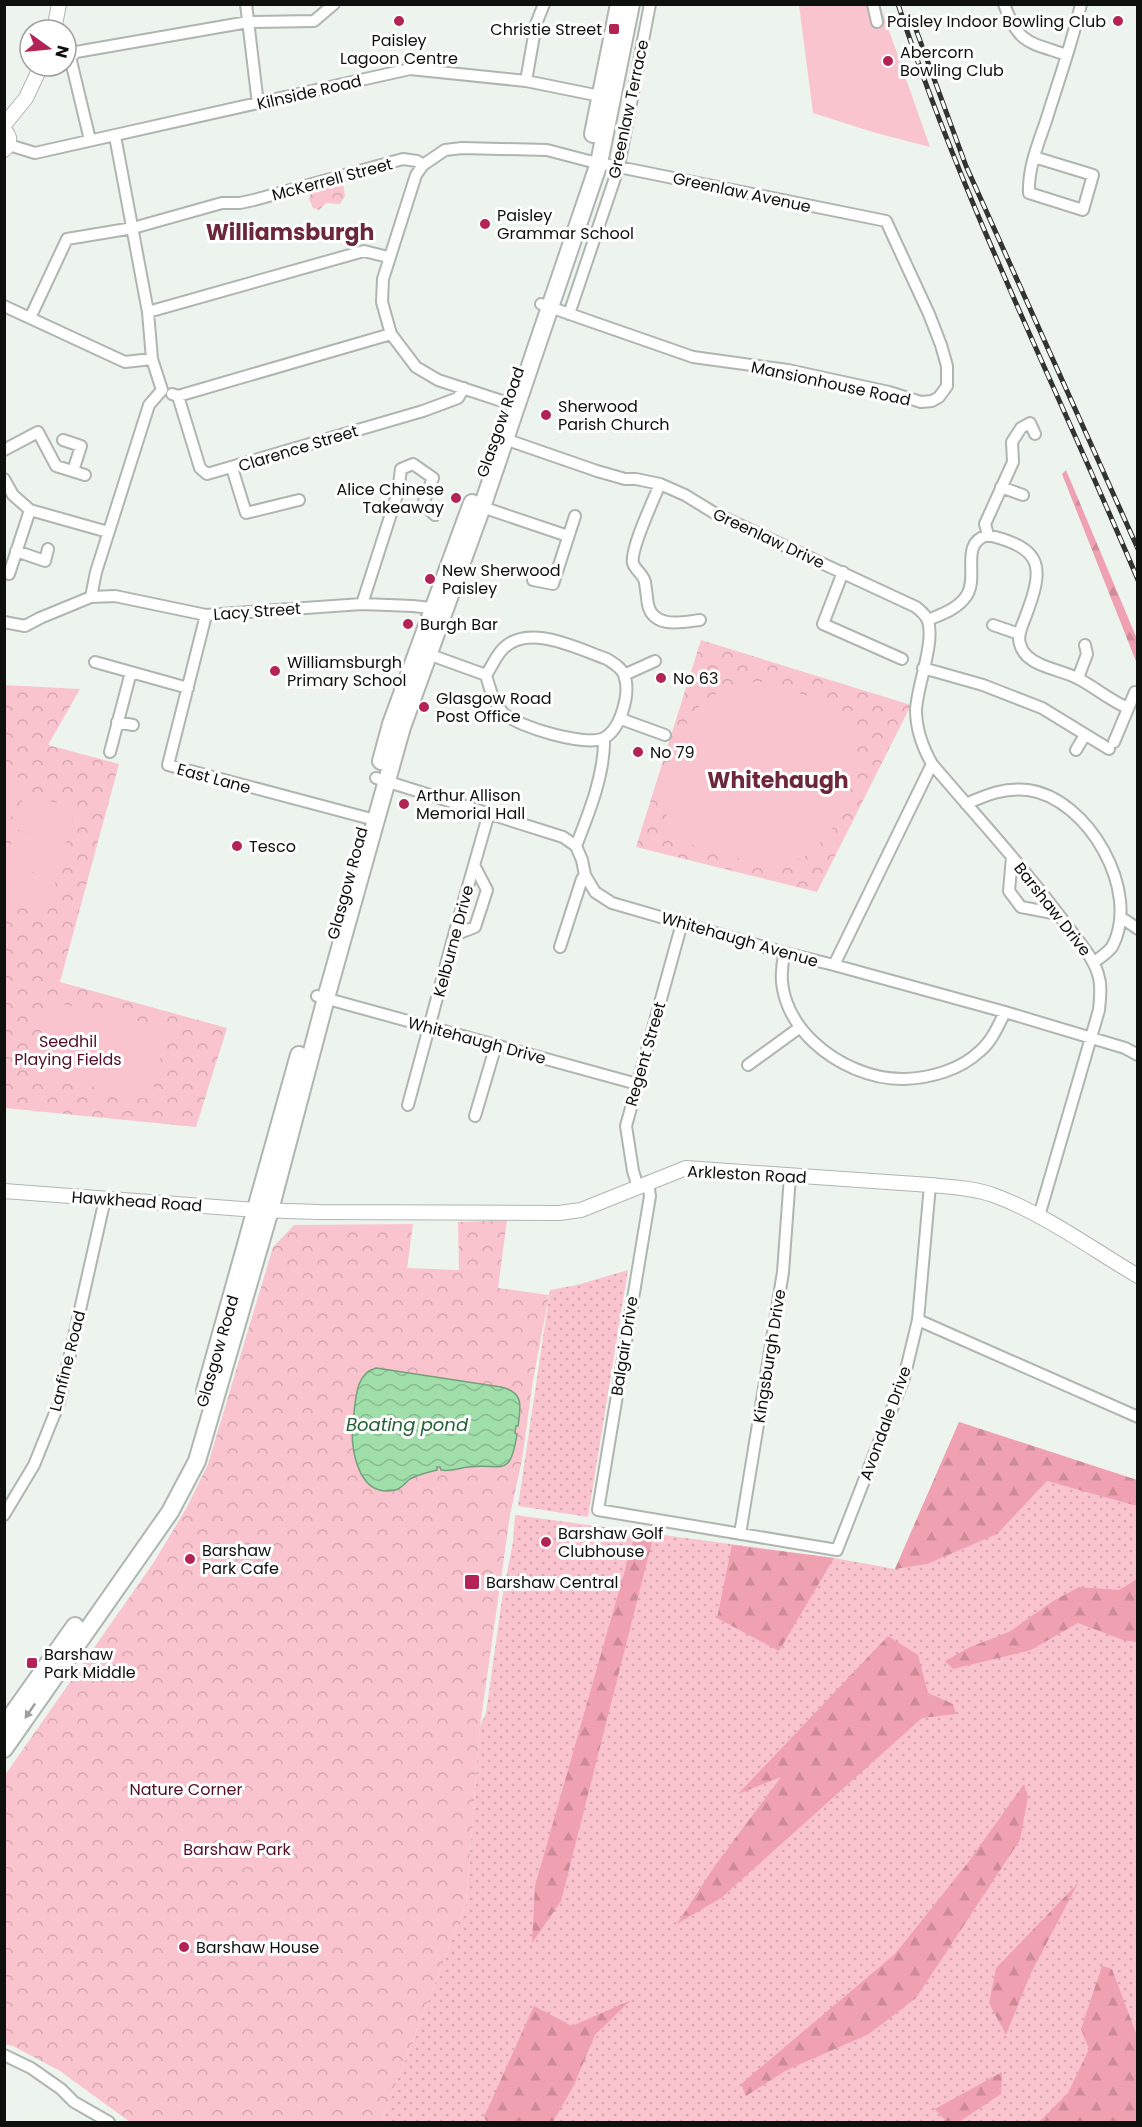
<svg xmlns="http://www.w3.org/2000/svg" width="1142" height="2127" font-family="Poppins,sans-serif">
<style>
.grass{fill:url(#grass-dots)}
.forest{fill:url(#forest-firs)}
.park{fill:url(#park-crowns)}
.pitch{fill:#fac4ce}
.water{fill:url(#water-waves);stroke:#74a07b;stroke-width:1.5}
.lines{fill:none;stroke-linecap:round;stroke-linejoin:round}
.minor-casing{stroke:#afb6b0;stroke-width:14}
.tertiary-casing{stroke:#afb6b0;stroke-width:16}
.primary-casing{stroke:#afb6b0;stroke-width:20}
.minor{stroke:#fff;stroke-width:10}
.tertiary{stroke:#fff;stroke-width:14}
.primary{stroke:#fff;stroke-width:16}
.rail-casing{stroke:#313431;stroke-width:5}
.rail{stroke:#fff;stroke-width:3;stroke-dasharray:9;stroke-linecap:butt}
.oneway{fill:#9f9f9f}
.poi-dot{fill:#b32355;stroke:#fff;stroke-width:2}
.labels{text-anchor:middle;stroke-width:6;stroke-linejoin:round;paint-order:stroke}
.poi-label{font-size:16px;fill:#0e100e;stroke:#fff;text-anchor:start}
.street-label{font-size:16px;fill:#0e100e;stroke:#fff}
.park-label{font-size:16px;fill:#520e25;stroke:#fff}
.water-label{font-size:18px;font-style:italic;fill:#206031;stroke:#fff}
.district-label{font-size:22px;font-weight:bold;fill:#6c2739;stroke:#fff}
</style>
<defs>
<pattern id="grass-dots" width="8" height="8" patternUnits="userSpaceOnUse" patternTransform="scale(1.5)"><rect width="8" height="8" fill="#fac4ce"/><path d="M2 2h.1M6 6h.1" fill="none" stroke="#d5a7b0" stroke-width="1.8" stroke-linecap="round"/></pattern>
<pattern id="forest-firs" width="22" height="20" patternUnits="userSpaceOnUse" patternTransform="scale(1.5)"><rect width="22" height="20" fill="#f0a1b1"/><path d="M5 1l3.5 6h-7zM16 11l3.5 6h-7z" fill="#cd8a97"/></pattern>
<pattern id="park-crowns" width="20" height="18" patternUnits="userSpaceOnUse" patternTransform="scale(1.5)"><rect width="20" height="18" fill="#fac4ce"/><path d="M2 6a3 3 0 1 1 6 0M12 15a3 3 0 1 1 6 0" fill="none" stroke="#d5a7b0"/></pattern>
<pattern id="water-waves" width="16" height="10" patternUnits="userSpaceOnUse" patternTransform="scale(1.5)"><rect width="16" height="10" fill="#a0deaa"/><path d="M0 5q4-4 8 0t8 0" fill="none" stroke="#89bd91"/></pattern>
</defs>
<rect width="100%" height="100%" fill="#ecf4ed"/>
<path class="grass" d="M628,1270L588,1517L518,1506L550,1290L577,1285Z
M959,1422L1137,1480V2122H381L466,1904L480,1726L486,1713L502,1599L513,1542L515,1515L834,1558L895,1569Z"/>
<path class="forest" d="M1066,470L1137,639V664L1062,474Z
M959,1422L1137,1480V1506L1047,1481L997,1534L927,1564L895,1569Z
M636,1531L654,1534L561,1901L532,1943L535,1886Z
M732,1545L834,1558L779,1651L717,1618Z
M1137,1579V1642L1123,1640L1078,1623L1031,1650L953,1669L945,1661L970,1647L1009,1632L1053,1601L1079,1587L1119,1590Z
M888,1636L918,1655L928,1693L953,1704L956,1714L922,1718L721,1898L677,1924L714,1867L781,1777L738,1794Z
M1024,1784L1028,1796L1020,1840L916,1998L869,2034L787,2070L746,2096L741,2084L895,1954L966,1865Z
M1078,1883L1030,1975L1006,2035L989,2003L996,1968Z
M1102,1966L1112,1969L1137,2036V2122H1039L1068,2093L1089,2049L1081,2029Z
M631,2000L595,2035L574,2085L553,2122H487L484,2117L534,2006L572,2026Z
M1002,2072L1001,2094L959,2122H947L935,2109Z"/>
<path class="park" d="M343,183L345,196L340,204L326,203L319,210L313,208L309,199L311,192Z
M701,640L911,705L817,892L636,847Z
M4,685L80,689L48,745L119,764L60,982L227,1028L196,1127L5,1108Z
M507,1220L498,1288L549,1295L533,1380L522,1460L510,1515L480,1726L466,1904L381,2122H130L60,2071L13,2046L5,2044V1775L154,1562L187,1507L208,1464L273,1247L294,1225L413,1224L407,1268L459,1270L458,1222Z"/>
<path class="pitch" d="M799,5H880L930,147L876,133L813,113Z
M758,681L825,701L853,732L857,760L831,832L808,855L780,866L750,862L693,845L672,829L660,798L670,761L688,721L702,703L728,687Z
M5,774L21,778L5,839L4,774Z
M24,794L75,808L66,843L15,829Z
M15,830L65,843L56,878L5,865Z
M5,866L56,880L47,914L5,903Z
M49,1001L167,1028L151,1100L32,1073Z"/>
<path class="water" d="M376,1368L501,1387C524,1392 521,1406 518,1426H516L515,1433L517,1434C510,1479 503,1463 469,1467C459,1468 450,1472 441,1470L440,1467H437V1470C428,1472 418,1475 410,1479C405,1483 401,1489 395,1490C360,1498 352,1455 352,1430H355V1422L353,1421C356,1402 354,1374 376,1368Z"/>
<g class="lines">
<g class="minor-casing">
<path id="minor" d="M246,4L258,104
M873,4L877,22
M1004,4C1019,45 1029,42 1067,55
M526,81L536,24L544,4
M115,136L148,312L152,359L162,390
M90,140L71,61V57L76,52L248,22L314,21L334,4
M9,145L35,153L410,69L526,81L605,97
M1034,157L1093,175L1083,210L1029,193C1028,168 1038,144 1046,121C1058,82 1072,44 1081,4
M423,165L416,175L383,279L382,302L391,334L416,367L438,380L517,406
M4,306L125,362L152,359
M148,312L364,251L388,257
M569,314L619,166L650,4
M30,318L67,239L133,228L222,203H240L254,200L403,159L417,161L423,165L445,150L462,148L547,150L589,161L886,221L929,314L941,345L947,366V386L939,397L932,401L921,402L889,392L788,370L693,357L541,304
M172,394L178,396L391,334
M178,396L200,468L207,474L423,411L458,398L464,388
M496,436L597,471L625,479H636L660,484L685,495L716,514L916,607C921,611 926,615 928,621C935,643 917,686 916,710C916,730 923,748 932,764C978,818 1026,870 1068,927C1079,942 1093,957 1098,974C1102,986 1100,998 1099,1010L1039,1216
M63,440L81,446L73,471
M4,450L38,432L56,466L85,475
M232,468L246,513L299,500
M4,479L13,495L30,510L108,532
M660,484C654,499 630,549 633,563C635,570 643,574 645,582C646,590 647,597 648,605C654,629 682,622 700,620
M1001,487L1023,495
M482,507L568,536
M988,535L985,524L1013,462L1012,442L1021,428L1030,423L1035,434
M16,551L45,561L48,549
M843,572L823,624L902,659
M9,574L30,510
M533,580L553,584L575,516
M91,597L96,572L149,405L162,390
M362,604L398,492L401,469L413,464L433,478L423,504L435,515
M206,615L168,765L375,820
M928,620C942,614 958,609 967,595C979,575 959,543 988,535C1045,549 1044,568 1025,618C1022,626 1017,635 1020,644C1021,648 1024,653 1027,656C1040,668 1061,670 1077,678C1095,687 1109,700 1128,708
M4,622L25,626L40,618L91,597L115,596L206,615L362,604L413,606L439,609
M993,625L1019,634
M425,653L486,675C490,689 493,702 503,713C518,727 586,747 604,738C621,729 631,692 624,675C622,668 613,663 607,659C578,649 526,621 501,651C495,658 491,668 486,675
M95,662L188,688
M923,668L983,685L1042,708L1109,749
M624,675L655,661
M1078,678L1087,654L1085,645
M621,719L665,735
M117,722L133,725
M1114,742L1135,692
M1076,750L1085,735
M110,752L131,672
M376,778L563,837L576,846L582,860L585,875L595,892L612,903L785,953L834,965L1005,1012L1125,1048L1138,1055
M966,804C986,795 1005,787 1028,790C1088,798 1142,892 1112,947C1107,953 1100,958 1094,962
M576,846C589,813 605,773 604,738
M1012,857L1009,891L1021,907L1058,914
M1125,920L1138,929
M454,935L475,927L487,890L474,865
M560,947L582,879L585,875
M785,953C765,1021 841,1080 904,1079C931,1078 960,1070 980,1051C992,1041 998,1026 1005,1012
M834,965L932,764
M317,996L637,1084
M748,1065L799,1028
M408,1105L454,935L489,813
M475,1116L496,1045
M648,1182L650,1196L598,1510L837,1550L904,1378L918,1320L930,1185
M638,1187L633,1171L626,1126L682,923
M918,1320L1138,1417
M4,1515L34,1465L59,1403L105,1199
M740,1534L783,1272L790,1176
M4,2055L31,2068L61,2089L74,2102L109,2122"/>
</g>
<g class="tertiary-casing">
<path id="tertiary" d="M54,30L59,4
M4,125L26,98L41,66
M4,130C11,136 11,144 4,150
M4,1191L257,1210L319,1212L559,1213L581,1210L686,1168L930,1185C951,1187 973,1188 993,1195C1043,1213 1092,1249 1138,1276"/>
</g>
<g class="primary-casing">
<path id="primary" d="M593,134L619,4
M381,761L391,724L472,503
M205,1391L299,1055
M4,1726L75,1626
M4,1749L170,1512L197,1461L270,1210L326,998L402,727L482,507L599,163L631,4"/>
</g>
<use href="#minor" class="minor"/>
<use href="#tertiary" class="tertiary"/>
<use href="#primary" class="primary"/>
<g class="rail-casing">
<path id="rail" d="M898,4C963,202 1057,388 1138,580
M911,16L966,166L1138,549"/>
</g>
<use href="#rail" class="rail"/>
</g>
<defs><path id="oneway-solid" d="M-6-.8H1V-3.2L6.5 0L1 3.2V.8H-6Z" transform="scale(1.5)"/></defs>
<use class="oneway" href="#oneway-solid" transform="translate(30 1711) rotate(124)"/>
<g class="poi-dot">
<circle cx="399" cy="21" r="6"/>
<circle cx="1118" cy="21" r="6"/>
<rect x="608" y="23" width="12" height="12" rx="3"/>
<circle cx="888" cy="61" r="6"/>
<circle cx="485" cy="224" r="6"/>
<circle cx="546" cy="415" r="6"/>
<circle cx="456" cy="498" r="6"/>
<circle cx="430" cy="579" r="6"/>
<circle cx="408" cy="624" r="6"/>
<circle cx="275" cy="671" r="6"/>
<circle cx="661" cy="678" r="6"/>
<circle cx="424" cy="707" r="6"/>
<circle cx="638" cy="752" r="6"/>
<circle cx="404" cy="804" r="6"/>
<circle cx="237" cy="846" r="6"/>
<circle cx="546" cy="1542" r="6"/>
<circle cx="190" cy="1559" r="6"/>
<rect x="464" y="1574" width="16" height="16" rx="3"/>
<rect x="26" y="1657" width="12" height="12" rx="3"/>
<circle cx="184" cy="1947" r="6"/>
</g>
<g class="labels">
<g class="poi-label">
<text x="1106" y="27" text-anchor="end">Paisley Indoor Bowling Club</text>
<text x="602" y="35" text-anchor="end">Christie Street</text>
<text x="399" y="46" text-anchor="middle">Paisley<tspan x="399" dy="18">Lagoon Centre</tspan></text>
<text x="900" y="58">Abercorn<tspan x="900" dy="18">Bowling Club</tspan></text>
<text x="497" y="221">Paisley<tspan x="497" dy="18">Grammar School</tspan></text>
<text x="558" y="412">Sherwood<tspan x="558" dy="18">Parish Church</tspan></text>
<text x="444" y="495" text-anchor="end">Alice Chinese<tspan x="444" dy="18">Takeaway</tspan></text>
<text x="442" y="576">New Sherwood<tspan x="442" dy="18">Paisley</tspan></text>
<text x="420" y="630">Burgh Bar</text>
<text x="287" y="668">Williamsburgh<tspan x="287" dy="18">Primary School</tspan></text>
<text x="673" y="684">No 63</text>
<text x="436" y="704">Glasgow Road<tspan x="436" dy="18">Post Office</tspan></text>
<text x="650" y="758">No 79</text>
<text x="416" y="801">Arthur Allison<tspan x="416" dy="18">Memorial Hall</tspan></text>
<text x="249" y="852">Tesco</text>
<text x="558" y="1539">Barshaw Golf<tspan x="558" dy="18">Clubhouse</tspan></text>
<text x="202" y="1556">Barshaw<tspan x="202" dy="18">Park Cafe</tspan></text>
<text x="486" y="1588">Barshaw Central</text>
<text x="44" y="1660">Barshaw<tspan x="44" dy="18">Park Middle</tspan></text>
<text x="196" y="1953">Barshaw House</text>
</g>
<g class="street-label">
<text transform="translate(309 92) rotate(-13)" y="6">Kilnside Road</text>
<text transform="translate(628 109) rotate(-78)" y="6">Greenlaw Terrace</text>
<text transform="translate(332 179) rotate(-15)" y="6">McKerrell Street</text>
<text transform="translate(742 192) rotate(12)" y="6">Greenlaw Avenue</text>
<text transform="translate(831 383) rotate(12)" y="6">Mansionhouse Road</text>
<text transform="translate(500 422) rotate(-71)" y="6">Glasgow Road</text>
<text transform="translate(298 448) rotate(-17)" y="6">Clarence Street</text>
<text transform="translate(769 538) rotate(25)" y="6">Greenlaw Drive</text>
<text transform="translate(257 611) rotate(-4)" y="6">Lacy Street</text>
<text transform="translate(214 778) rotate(15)" y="6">East Lane</text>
<text transform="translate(347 883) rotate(-75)" y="6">Glasgow Road</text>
<text transform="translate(1053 909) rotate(52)" y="6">Barshaw Drive</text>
<text transform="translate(740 939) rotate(16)" y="6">Whitehaugh Avenue</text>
<text transform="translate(453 941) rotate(-75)" y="6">Kelburne Drive</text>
<text transform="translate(477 1040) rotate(15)" y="6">Whitehaugh Drive</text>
<text transform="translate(645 1054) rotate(-74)" y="6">Regent Street</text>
<text transform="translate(747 1174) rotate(3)" y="6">Arkleston Road</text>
<text transform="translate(137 1201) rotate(4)" y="6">Hawkhead Road</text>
<text transform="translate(624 1346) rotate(-81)" y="6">Balgair Drive</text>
<text transform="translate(217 1351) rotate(-74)" y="6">Glasgow Road</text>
<text transform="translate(769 1356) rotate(-81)" y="6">Kingsburgh Drive</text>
<text transform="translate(67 1361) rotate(-76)" y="6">Lanfine Road</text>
<text transform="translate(885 1423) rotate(-70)" y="6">Avondale Drive</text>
</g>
<g class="park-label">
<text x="68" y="1047">Seedhil<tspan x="68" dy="18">Playing Fields</tspan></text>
<text x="186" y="1795">Nature Corner</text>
<text x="237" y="1855">Barshaw Park</text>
</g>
<g class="water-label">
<text x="407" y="1431">Boating pond</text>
</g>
<g class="district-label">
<text x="290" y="240">Williamsburgh</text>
<text x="778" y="788">Whitehaugh</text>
</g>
</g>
<rect width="1142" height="2127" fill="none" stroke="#0e100e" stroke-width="12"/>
<g transform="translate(48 48) rotate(105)"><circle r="28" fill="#ffffff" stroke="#9f9f9f" stroke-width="1.5"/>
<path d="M0-4.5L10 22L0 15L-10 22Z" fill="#b32355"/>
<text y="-9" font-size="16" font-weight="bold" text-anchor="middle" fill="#0e100e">N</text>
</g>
</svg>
